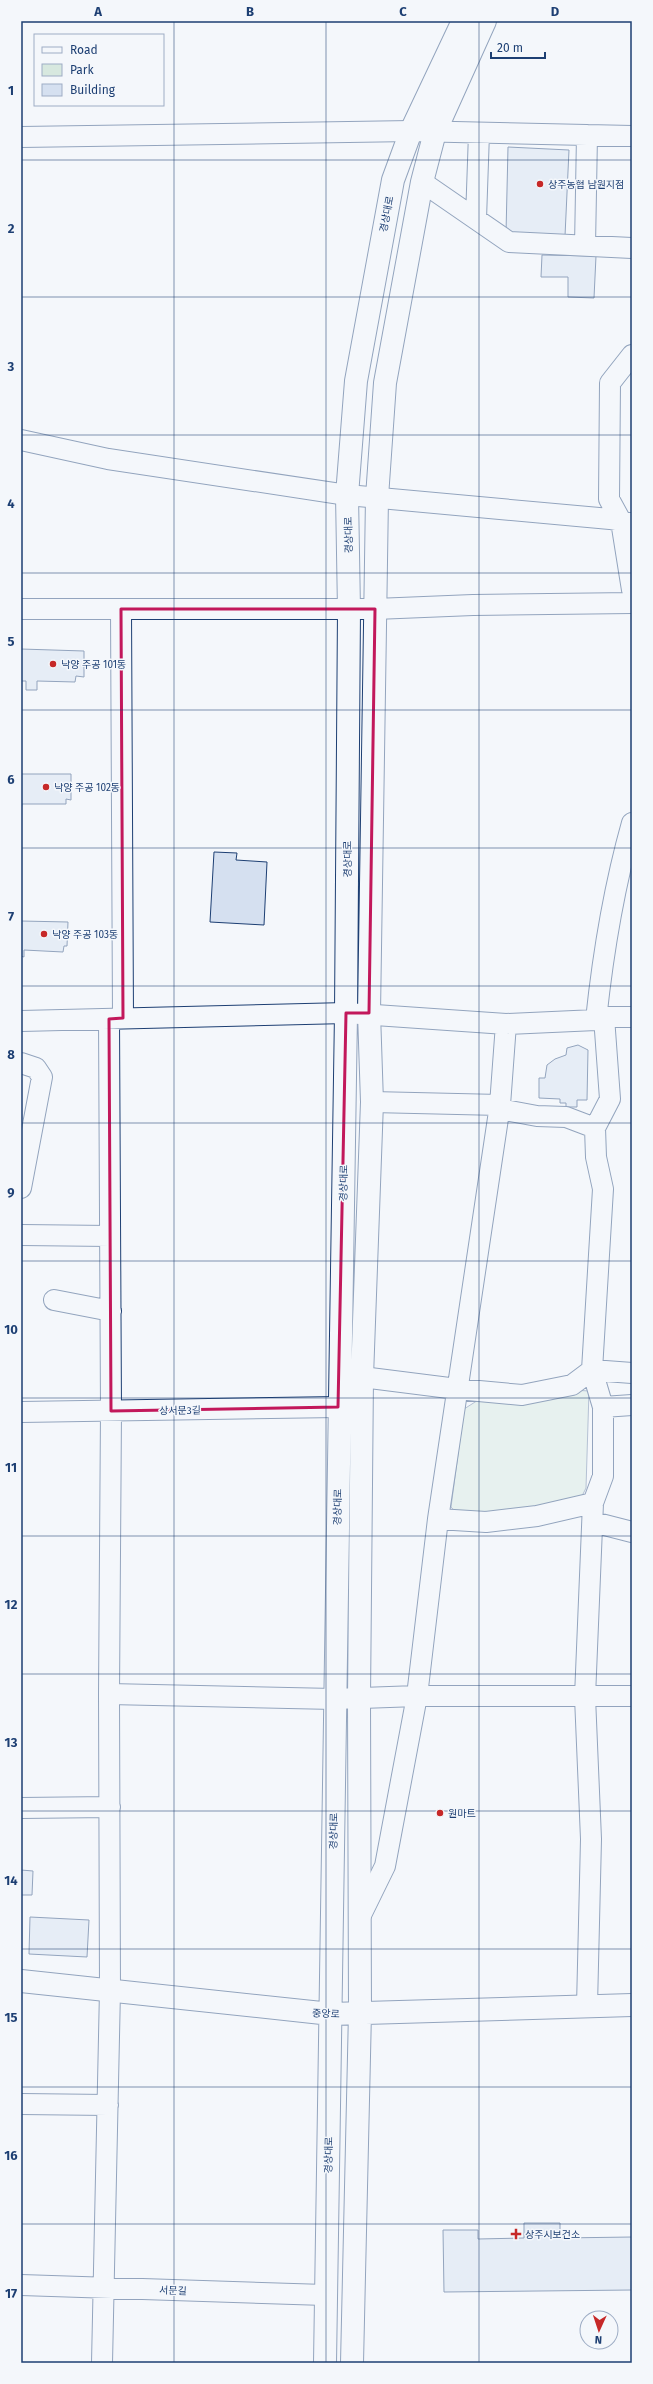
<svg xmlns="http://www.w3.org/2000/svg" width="653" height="2384" font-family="'Fira Sans','Noto Sans KR',sans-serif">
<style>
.green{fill:#d7e8df;stroke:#687fa3}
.building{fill:#d5e0f0;stroke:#1d3f73}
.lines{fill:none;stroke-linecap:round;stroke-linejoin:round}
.minor-casing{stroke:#1d3f73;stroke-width:22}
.major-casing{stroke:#1d3f73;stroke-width:24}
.minor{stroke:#f4f7fb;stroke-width:20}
.major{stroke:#f4f7fb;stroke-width:22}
.marked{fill:none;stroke:#c2185b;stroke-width:3;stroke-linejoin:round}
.grid{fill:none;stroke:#1d3f73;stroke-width:1;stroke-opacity:0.55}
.poi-dot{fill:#c62828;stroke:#f4f7fb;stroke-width:1.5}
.labels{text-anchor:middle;stroke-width:3;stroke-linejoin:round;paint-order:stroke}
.poi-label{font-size:10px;fill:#1d3f73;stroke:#f4f7fb;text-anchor:start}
.street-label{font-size:10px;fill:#1d3f73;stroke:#f4f7fb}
.neatline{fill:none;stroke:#1d3f73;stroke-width:1.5}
.grid-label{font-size:13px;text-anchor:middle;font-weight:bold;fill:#1d3f73}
</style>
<rect width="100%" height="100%" fill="#f4f7fb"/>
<path class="green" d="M573,1390L589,1391L586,1488L580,1500L531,1512L460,1517L451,1507L464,1409L483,1397Z"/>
<path class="building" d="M508,147L569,150L565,236L506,233Z
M542,255L596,256L594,298L568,297V277H541Z
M21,649L84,651V677L76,676L75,682L37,681V690H26V681H21Z
M21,774H71V800L66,799V804H22L21,811Z
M214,852L237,853L236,860L267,862L264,925L210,922Z
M21,921L68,922L67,946H64L63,952L24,950V957L21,956Z
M578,1045L588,1050L587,1100H577V1107H566V1103H560V1099L539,1098V1078H545L547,1065L555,1059L566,1055L567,1048Z
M21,1870L33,1871L32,1895H21Z
M30,1917L89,1920L87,1957L29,1954Z
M524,2223H560V2238L632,2237V2290L444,2292L443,2230H478V2239L524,2238Z"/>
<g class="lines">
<g class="minor-casing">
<path id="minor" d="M21,137L411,131L632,136
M422,182L509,242L632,248
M476,219L479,133
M585,246L587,135
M632,355L610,383L609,499L621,521L632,590
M21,440L108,459L347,495L610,519L632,523
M21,609H375L473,605L632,603
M121,609L123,1018
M596,1020L604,1017H632
M21,1021L346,1013L506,1024
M21,1063L36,1068L42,1077L21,1188
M372,1102L500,1105
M499,1109L537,1116L566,1117L595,1128L596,1157L603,1189L592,1370L603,1407V1476L593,1503L585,1697L591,1839L587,2006
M595,1128L610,1099L604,1017
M21,1235L110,1236
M54,1300L111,1311
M362,1377L457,1389L522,1395L572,1385L592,1370L632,1373
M603,1407L632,1405
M21,1412L338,1407
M438,1519L486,1522L537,1516L593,1503
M593,1522L632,1532
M109,1694L334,1699L417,1696H632
M21,1808L110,1807
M360,1917L385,1866L417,1696L438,1519L500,1105L506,1024L596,1020C603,953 614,887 632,823
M21,2104L108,2105
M21,2285L325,2295
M102,2363L110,1990L109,1694L111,1411L109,1019"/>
</g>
<g class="major-casing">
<path id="major" d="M21,1981L331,2014L632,2005
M325,2363L346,1013L349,610L347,495L356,381L393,180L411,131L463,21
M352,2363L360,2012L359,1699L362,1377L372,1102L369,1013L377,497L385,383L422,182L435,132L485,21"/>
</g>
<use href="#minor" class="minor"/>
<use href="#major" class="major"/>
</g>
<path d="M0 0H653V2384H0ZM121,609H375L369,1013H346L338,1407L111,1411L109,1019L123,1018Z" fill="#f4f7fb" fill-opacity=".55" fill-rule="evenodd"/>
<path class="marked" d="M121,609H375L369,1013H346L338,1407L111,1411L109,1019L123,1018Z"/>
<path class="grid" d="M174,21V2363M326,21V2363M479,21V2363M21,160H632M21,297H632M21,435H632M21,573H632M21,710H632M21,848H632M21,986H632M21,1123H632M21,1261H632M21,1398H632M21,1536H632M21,1674H632M21,1811H632M21,1949H632M21,2087H632M21,2224H632"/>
<g class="poi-dot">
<circle cx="540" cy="184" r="4"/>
<circle cx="53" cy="664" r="4"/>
<circle cx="46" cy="787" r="4"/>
<circle cx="44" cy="934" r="4"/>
<circle cx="440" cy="1813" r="4"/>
<path d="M514 2228h4v4h4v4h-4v4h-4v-4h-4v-4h4z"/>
</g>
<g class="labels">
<g class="poi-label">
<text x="548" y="188">상주농협 남원지점</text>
<text x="61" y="668">낙양 주공 101동</text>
<text x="54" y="791">낙양 주공 102동</text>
<text x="52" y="938">낙양 주공 103동</text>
<text x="448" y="1817">원마트</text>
<text x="525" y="2238">상주시보건소</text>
</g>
<g class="street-label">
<text transform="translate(386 214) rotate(-79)" y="4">경상대로</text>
<text transform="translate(348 535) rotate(-91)" y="4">경상대로</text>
<text transform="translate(347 859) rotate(-90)" y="4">경상대로</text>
<text transform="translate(343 1183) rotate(-89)" y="4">경상대로</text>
<text transform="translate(180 1410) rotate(-1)" y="4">상서문3길</text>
<text transform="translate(337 1507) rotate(-89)" y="4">경상대로</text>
<text transform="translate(333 1831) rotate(-89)" y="4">경상대로</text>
<text transform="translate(326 2013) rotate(2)" y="4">중앙로</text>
<text transform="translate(328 2155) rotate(-89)" y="4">경상대로</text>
<text transform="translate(173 2290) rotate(2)" y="4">서문길</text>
</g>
</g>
<rect width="653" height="2384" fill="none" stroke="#f4f7fb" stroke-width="44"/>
<rect x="34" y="34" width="130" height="72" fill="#f4f7fb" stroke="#9eadc5"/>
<rect x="42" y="47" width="20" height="6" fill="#f4f7fb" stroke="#9eadc5"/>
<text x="70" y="54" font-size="12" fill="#1d3f73">Road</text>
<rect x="42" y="64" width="20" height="12" fill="#d7e8df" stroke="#9eadc5"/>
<text x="70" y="74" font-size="12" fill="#1d3f73">Park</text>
<rect x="42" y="84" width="20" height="12" fill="#d5e0f0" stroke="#9eadc5"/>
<text x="70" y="94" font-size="12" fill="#1d3f73">Building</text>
<g transform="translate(599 2330) rotate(183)"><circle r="19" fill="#f4f7fb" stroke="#9eadc5"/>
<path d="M0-3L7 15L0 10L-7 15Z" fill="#c62828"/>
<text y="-6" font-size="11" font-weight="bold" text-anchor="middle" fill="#1d3f73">N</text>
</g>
<path d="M491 52v6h54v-6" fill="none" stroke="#1d3f73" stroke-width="2"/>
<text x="497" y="52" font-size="12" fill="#1d3f73" stroke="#f4f7fb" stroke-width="3" paint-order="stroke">20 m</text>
<rect x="22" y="22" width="609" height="2340" class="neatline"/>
<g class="grid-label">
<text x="98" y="16">A</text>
<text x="250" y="16">B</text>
<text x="403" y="16">C</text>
<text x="555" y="16">D</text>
<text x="11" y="95">1</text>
<text x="11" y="233">2</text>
<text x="11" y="371">3</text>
<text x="11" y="508">4</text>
<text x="11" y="646">5</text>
<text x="11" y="784">6</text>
<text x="11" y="921">7</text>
<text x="11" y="1059">8</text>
<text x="11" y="1197">9</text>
<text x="11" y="1334">10</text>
<text x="11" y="1472">11</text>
<text x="11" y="1609">12</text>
<text x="11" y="1747">13</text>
<text x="11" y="1885">14</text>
<text x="11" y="2022">15</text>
<text x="11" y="2160">16</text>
<text x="11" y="2298">17</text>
</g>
</svg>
